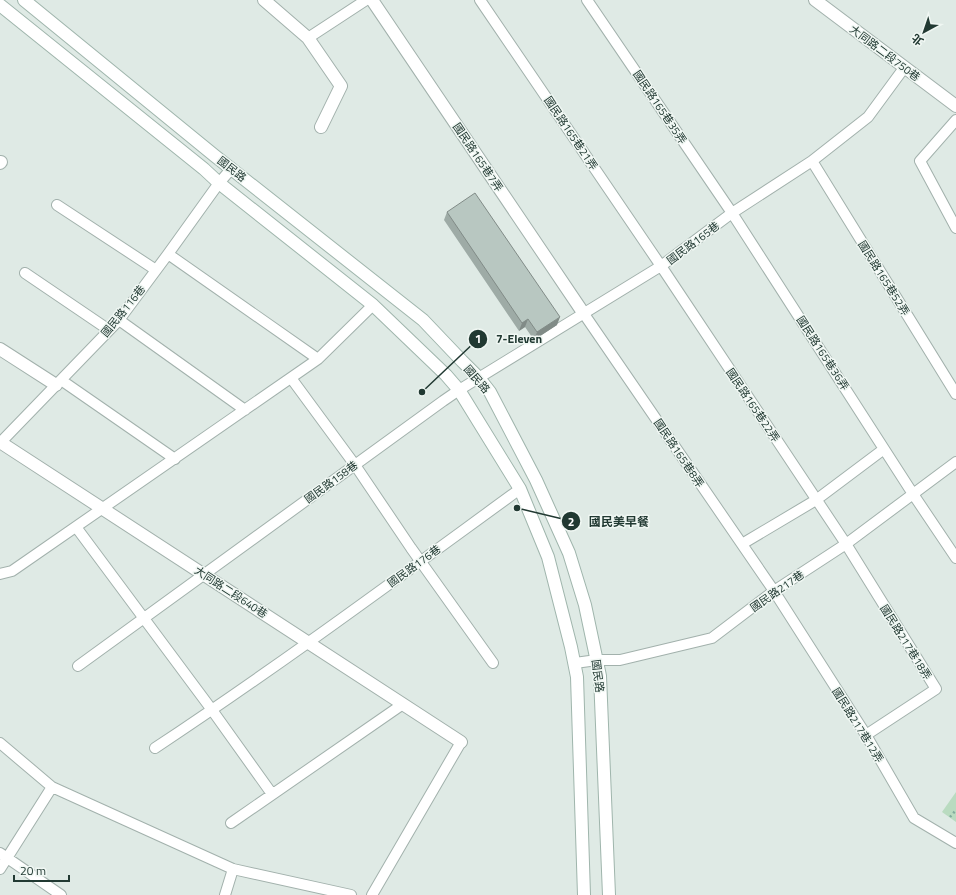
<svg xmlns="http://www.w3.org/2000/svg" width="956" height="895" font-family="'Titillium Web','Noto Sans TC',sans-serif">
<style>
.green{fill:#b9dbc0}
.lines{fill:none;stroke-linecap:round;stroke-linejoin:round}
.lane-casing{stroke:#a2b1ac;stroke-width:12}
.street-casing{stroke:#a2b1ac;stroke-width:14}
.secondary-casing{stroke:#9fb5ac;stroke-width:14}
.path{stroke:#81ac9d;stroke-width:2.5;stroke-dasharray:2 3;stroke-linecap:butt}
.lane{stroke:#fff;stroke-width:10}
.street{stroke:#fff;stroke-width:12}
.secondary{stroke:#fff;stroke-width:12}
.wall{fill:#9eaba6}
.shaded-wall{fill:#818b87}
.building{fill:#b8c7c1;stroke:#818b87}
.labels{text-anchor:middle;stroke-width:3;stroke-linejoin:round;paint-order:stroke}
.street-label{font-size:11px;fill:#213932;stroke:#f0f7f3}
.leader{fill:none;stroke:#213932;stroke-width:1.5}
.callout-dot{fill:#213932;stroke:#f0f7f3;stroke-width:1.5}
.mark-label{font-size:12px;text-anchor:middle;font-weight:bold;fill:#fff}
.callout-label{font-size:12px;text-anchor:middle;font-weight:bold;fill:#213932;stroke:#f0f7f3;stroke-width:3;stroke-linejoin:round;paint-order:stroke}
</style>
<rect width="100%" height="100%" fill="#dfeae5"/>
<path class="green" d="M956,792V822L942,812Z"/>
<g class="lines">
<g class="lane-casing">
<path id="lane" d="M480,0L661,266L846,544L936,689L866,735
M587,0L732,213L913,494L956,558
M308,38L366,0
M956,120L920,161L956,228
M812,161L956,394
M57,205L156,270
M168,254L318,359
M25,273L109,330
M584,314L774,591L866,735L914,818L956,843
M119,320L245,410
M291,378L355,465L411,548L493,663
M61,380L175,459
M0,443L119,320L168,254L219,183L232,168
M76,527L212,710L272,794
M742,544L816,500L884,449
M0,574L12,571L318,359L373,305
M575,663L597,660H620L712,638L774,591L846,544L956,462
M78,666L443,401L459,390L661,266L732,213L812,161L868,117L904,68
M0,743L52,787L233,869L351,895
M155,748C279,666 399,577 520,489
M231,823L403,704
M0,853L61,895
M0,869L52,787
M225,895L233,869
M372,895L461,742"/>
</g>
<g class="street-casing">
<path id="street" d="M264,0L308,38L341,86L321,127
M372,0L584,314
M815,0L956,106
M0,163L1,162
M0,349L56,385
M0,442L461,742"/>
</g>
<g class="secondary-casing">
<path id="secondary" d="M24,0L215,156L423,320L462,361L479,378L490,392L536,480L569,553L585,605L600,676L609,895
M0,5L204,169L219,183L373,305L446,375L459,390L520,489L548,557L571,647L577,677L584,895"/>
</g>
<path class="path" d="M950,817L956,810"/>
<use href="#lane" class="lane"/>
<use href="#street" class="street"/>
<use href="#secondary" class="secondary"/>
</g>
<path class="wall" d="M447,212L557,325L534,340L525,327L519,331L444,220Z"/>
<path class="shaded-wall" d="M560,317L557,325L534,340L537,332Z
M528,319L525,327L519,331L522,323Z"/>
<path class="building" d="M475,193L560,317L537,332L528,319L522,323L447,212Z"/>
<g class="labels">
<g class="street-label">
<text transform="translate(885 53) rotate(37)" y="4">大同路二段750巷</text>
<text transform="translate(660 107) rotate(56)" y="4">國民路165巷35弄</text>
<text transform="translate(571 133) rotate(56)" y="4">國民路165巷21弄</text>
<text transform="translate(478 157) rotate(56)" y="4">國民路165巷7弄</text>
<text transform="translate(232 169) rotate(38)" y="4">國民路</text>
<text transform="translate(693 243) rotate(-37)" y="4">國民路165巷</text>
<text transform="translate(884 278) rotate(58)" y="4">國民路165巷52弄</text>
<text transform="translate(123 311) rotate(-51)" y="4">國民路116巷</text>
<text transform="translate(823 353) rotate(57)" y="4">國民路165巷36弄</text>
<text transform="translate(477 379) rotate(49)" y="4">國民路</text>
<text transform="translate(753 405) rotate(56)" y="4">國民路165巷22弄</text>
<text transform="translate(679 453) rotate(56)" y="4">國民路165巷8弄</text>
<text transform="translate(331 482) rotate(-36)" y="4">國民路158巷</text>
<text transform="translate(414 566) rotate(-36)" y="4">國民路176巷</text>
<text transform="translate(777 591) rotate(-35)" y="4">國民路217巷</text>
<text transform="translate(231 592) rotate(33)" y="4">大同路二段640巷</text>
<text transform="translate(906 642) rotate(58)" y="4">國民路217巷18弄</text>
<text transform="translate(598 676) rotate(83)" y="4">國民路</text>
<text transform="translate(858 725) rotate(58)" y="4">國民路217巷12弄</text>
</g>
</g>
<path class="leader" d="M422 392L478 339M517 508L571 521"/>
<g class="callout-dot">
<circle cx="422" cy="392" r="4"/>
<circle cx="517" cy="508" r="4"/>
<circle cx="478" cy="339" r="10"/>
<circle cx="571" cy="521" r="10"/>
</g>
<g class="mark-label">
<text x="478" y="343">1</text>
<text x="571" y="526">2</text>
</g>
<g class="callout-label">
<text x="519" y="343">7-Eleven</text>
<text x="619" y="526">國民美早餐</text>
</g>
<g transform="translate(924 32) rotate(220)" stroke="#f0f7f3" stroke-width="3" paint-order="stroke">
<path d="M0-3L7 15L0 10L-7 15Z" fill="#213932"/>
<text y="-6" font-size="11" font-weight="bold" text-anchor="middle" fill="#213932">北</text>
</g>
<path d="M14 875v6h55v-6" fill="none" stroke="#213932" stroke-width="2"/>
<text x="20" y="875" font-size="12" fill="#213932" stroke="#f0f7f3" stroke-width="3" paint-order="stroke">20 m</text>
</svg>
